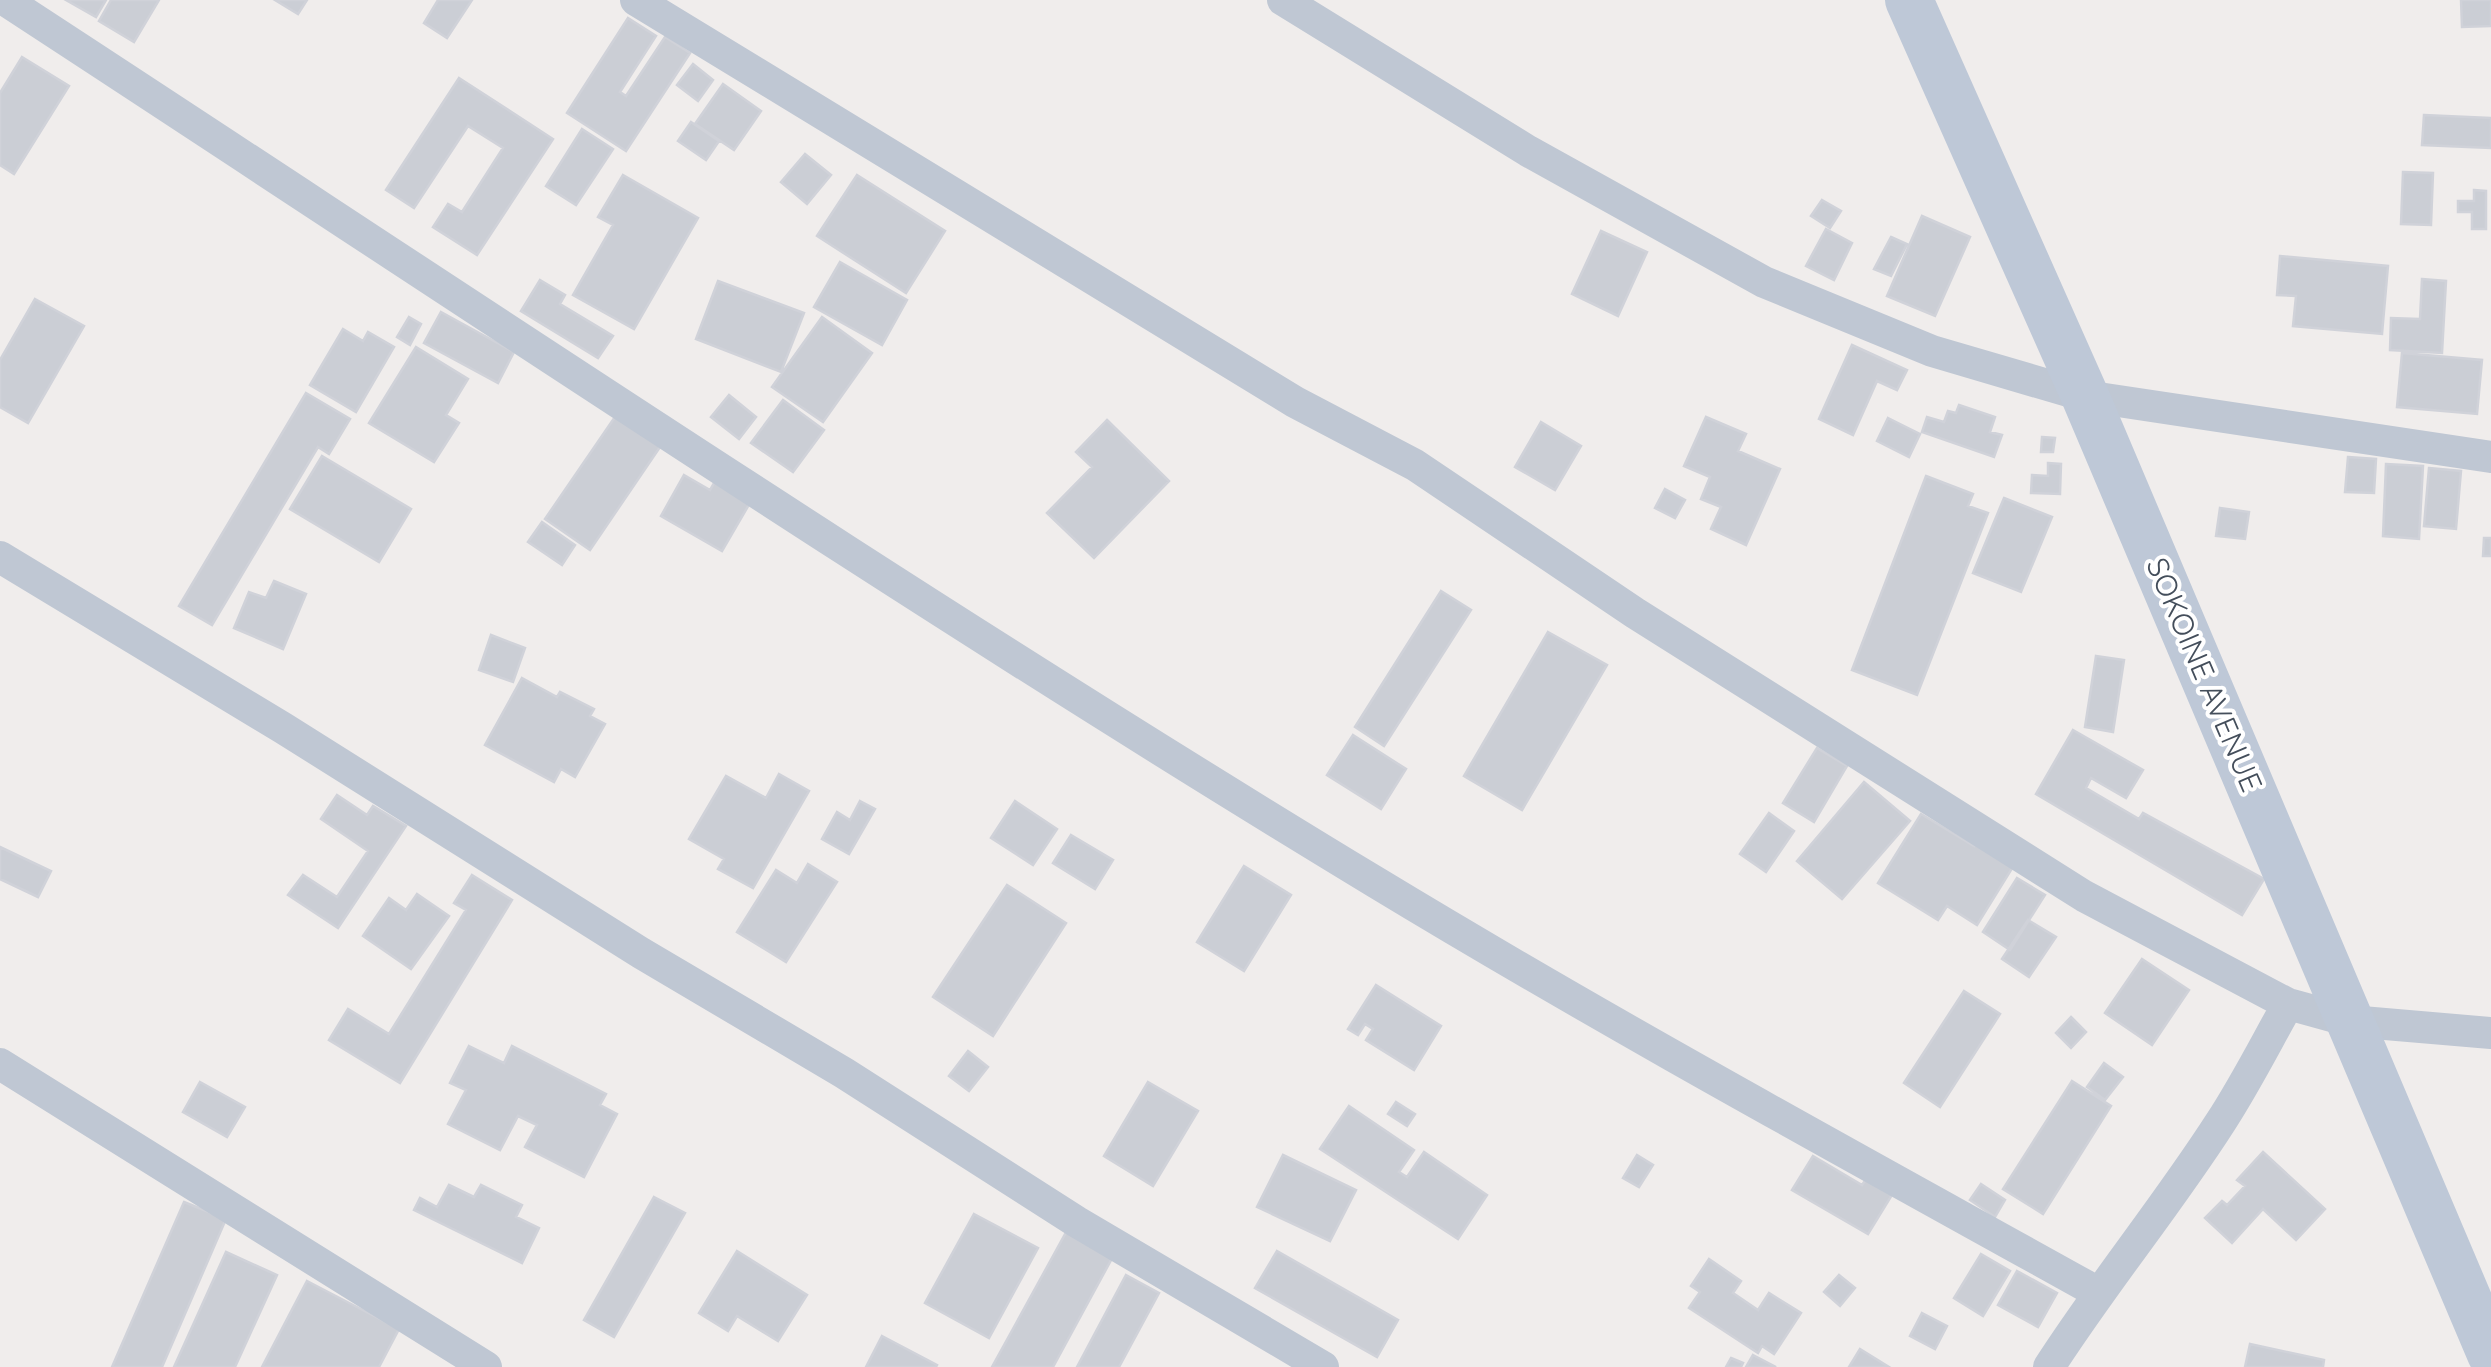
<svg xmlns="http://www.w3.org/2000/svg" width="2491" height="1367" font-family="Quicksand,sans-serif">
<style>
.building{fill:#cbced5;stroke:#d0d2d9;stroke-width:2.5}
.lines{fill:none;stroke-linecap:round;stroke-linejoin:round}
.street{stroke:#bfc7d3;stroke-width:32}
.secondary{stroke:#bec8d7;stroke-width:48}
.labels{text-anchor:middle;stroke-width:8;stroke-linejoin:round;paint-order:stroke}
.street-label{font-size:30px;fill:#444e5b;stroke:#fff}
</style>
<rect width="100%" height="100%" fill="#f0edec"/>
<path class="building" d="M66,0H106L96,17Z
M111,0H159L134,42L99,21Z
M275,0H307L298,14Z
M438,0H472L447,38L424,23Z
M2461,0H2491V26L2462,27Z
M628,18L656,36L620,92L626,96L665,37L690,53L626,151L567,113Z
M22,57L69,86L14,174L0,165V93Z
M693,64L713,80L698,101L677,85Z
M459,78L553,139L477,255L433,227L448,204L462,212L503,148L468,126L414,208L386,190Z
M723,84L761,111L734,150L695,124Z
M2424,115L2491,118V148L2422,145Z
M691,122L719,141L706,160L678,141Z
M582,129L613,149L576,205L546,186Z
M805,154L831,175L807,204L781,182Z
M2403,172L2433,173L2431,225L2401,224Z
M623,175L698,218L634,329L573,295L613,225L598,217Z
M857,175L945,231L906,293L817,236Z
M2474,190L2486,191V229H2472V212H2458V201H2474Z
M1822,200L1841,211L1830,228L1811,216Z
M1922,216L1970,237L1935,316L1887,296Z
M1826,229L1852,243L1834,280L1806,266Z
M1601,231L1647,252L1618,316L1572,294Z
M1891,237L1907,244L1891,276L1874,269Z
M2280,256L2388,266L2382,334L2293,326L2296,296L2277,295Z
M840,262L907,300L882,345L814,307Z
M2422,279L2446,281L2442,353L2390,350L2391,318L2420,319Z
M540,280L565,295L560,304L613,336L598,358L521,311Z
M718,281L804,313L781,372L696,339Z
M35,299L84,326L28,423L0,407V360Z
M441,312L514,352L498,383L424,343Z
M409,317L421,324L410,345L397,337Z
M822,317L872,353L823,422L772,387Z
M343,329L363,341L368,332L394,347L356,412L310,385Z
M1852,345L1907,370L1897,390L1877,381L1853,435L1819,419Z
M416,347L468,379L446,415L459,423L434,462L369,423Z
M2402,353L2482,360L2477,414L2397,407Z
M306,393L350,419L329,454L318,447L212,625L179,606Z
M729,395L756,417L739,439L711,417Z
M783,400L824,430L793,472L751,443Z
M1959,405L1995,417L1990,432L2002,435L1994,457L1922,432L1927,417L1944,422L1948,411L1956,413Z
M617,414L662,444L590,550L545,519Z
M1706,417L1746,434L1738,451L1780,469L1746,545L1711,529L1721,507L1701,499L1710,477L1684,466Z
M1888,418L1920,434L1909,457L1877,441Z
M1107,420L1169,481L1094,558L1047,513L1092,467L1076,452Z
M1541,422L1581,446L1555,490L1515,467Z
M2042,437L2055,438L2053,452H2041Z
M322,456L411,509L379,562L290,509Z
M2348,457L2376,459L2374,493L2345,492Z
M2048,463L2061,464L2060,494L2031,493L2032,475L2048,476Z
M2386,464L2423,466L2419,539L2383,536Z
M2429,468L2461,471L2456,529L2424,526Z
M684,475L710,490L718,476L754,496L722,551L661,516Z
M1926,476L1973,494L1968,506L1988,513L1917,695L1852,670Z
M1665,489L1685,500L1675,518L1655,508Z
M2004,498L2052,517L2021,592L1973,573Z
M2220,508L2249,512L2245,539L2216,536Z
M542,522L575,545L562,565L528,542Z
M2484,538H2491V556H2483Z
M274,581L306,594L283,649L234,628L249,592L266,598Z
M1441,591L1471,610L1384,746L1355,727Z
M1548,632L1607,665L1522,810L1464,776Z
M491,635L525,648L513,682L479,670Z
M2096,656L2124,660L2113,732L2085,727Z
M522,678L557,697L560,692L594,709L590,716L605,724L575,777L561,769L554,782L485,745Z
M2073,730L2143,770L2126,798L2091,778L2086,788L2139,819L2143,813L2264,879L2242,915L2036,794Z
M1353,735L1406,769L1381,809L1327,775Z
M1817,748L1847,766L1814,822L1783,803Z
M779,774L809,791L753,888L718,869L724,859L689,839L726,776L766,798Z
M1864,782L1910,821L1842,899L1797,861Z
M337,795L367,815L373,806L406,826L338,928L288,895L303,875L337,897L368,851L321,819Z
M860,801L875,809L849,854L822,839L837,812L850,820Z
M1015,801L1057,829L1033,865L991,838Z
M1769,813L1794,831L1766,872L1740,854Z
M1921,814L1974,846L1978,838L2016,862L1977,925L1947,906L1938,920L1878,883Z
M1071,835L1113,860L1095,889L1053,863Z
M0,847L51,871L38,897L0,879Z
M808,864L837,882L786,962L737,932L776,870L797,883Z
M1244,866L1291,895L1244,971L1197,942Z
M472,875L512,900L400,1083L329,1040L348,1009L389,1034L466,910L454,903Z
M2017,878L2045,895L2010,950L1983,932Z
M1007,885L1066,923L993,1036L933,997Z
M417,894L449,916L411,969L363,936L389,898L406,910Z
M2028,920L2056,937L2029,977L2002,959Z
M2142,959L2189,990L2152,1045L2105,1013Z
M1376,985L1441,1026L1414,1070L1366,1040L1373,1029L1365,1024L1358,1035L1348,1029Z
M1964,991L2000,1014L1940,1107L1904,1083Z
M2071,1017L2086,1032L2071,1048L2056,1033Z
M469,1046L504,1063L512,1046L606,1094L600,1105L617,1114L584,1177L525,1147L537,1125L518,1116L500,1150L448,1124L466,1090L450,1083Z
M968,1051L988,1067L969,1091L949,1076Z
M2104,1063L2123,1077L2105,1100L2087,1087Z
M2072,1081L2111,1106L2043,1214L2003,1189Z
M200,1082L245,1107L227,1137L183,1112Z
M1148,1082L1198,1111L1153,1186L1104,1156Z
M1396,1102L1415,1114L1407,1126L1388,1114Z
M1349,1106L1414,1150L1399,1172L1407,1177L1424,1152L1487,1195L1458,1239L1320,1149Z
M2263,1152L2325,1209L2296,1240L2263,1209L2232,1243L2205,1218L2222,1201L2227,1205L2245,1186L2237,1180Z
M1283,1155L1356,1190L1330,1241L1257,1207Z
M1637,1155L1653,1165L1639,1187L1623,1178Z
M1813,1156L1862,1185L1869,1175L1895,1190L1868,1234L1792,1190Z
M1981,1184L2005,1200L1995,1217L1970,1200Z
M449,1185L474,1197L481,1185L522,1205L516,1217L539,1228L522,1263L414,1210L420,1198L437,1207Z
M654,1197L685,1213L614,1337L584,1320Z
M184,1202L226,1219L162,1367H112Z
M974,1214L1038,1248L989,1338L925,1303Z
M1069,1227L1116,1251L1053,1367H992Z
M737,1251L807,1295L778,1341L737,1316L728,1331L699,1313Z
M1277,1251L1398,1320L1377,1357L1255,1288Z
M226,1252L277,1275L235,1367H174Z
M1981,1254L2010,1271L1983,1316L1954,1298Z
M1709,1259L1741,1281L1733,1293L1758,1310L1769,1293L1801,1313L1774,1354L1762,1346L1758,1353L1689,1308L1700,1292L1691,1286Z
M2017,1271L2057,1293L2038,1327L1998,1305Z
M1126,1275L1159,1293L1119,1367H1077Z
M1839,1275L1855,1288L1840,1306L1824,1292Z
M307,1281L399,1329L379,1367H262Z
M1922,1313L1947,1326L1935,1349L1910,1336Z
M882,1336L937,1365L936,1367H866Z
M2250,1344L2324,1360L2323,1367H2245Z
M1860,1349L1889,1367H1849Z
M1753,1355L1776,1367H1746Z
M1731,1358L1743,1363L1741,1367H1726Z"/>
<g class="lines">
<path class="street" d="M5,0C460,297 911,601 1377,883C1613,1026 1856,1158 2097,1292
M636,0L1295,402L1415,465L1635,613L2084,896L2288,1004L2350,1021L2491,1033
M1283,0L1528,151L1764,282L1932,351L2085,396L2491,457
M0,557L283,728L641,953L844,1073L1077,1222L1323,1367
M0,1064L486,1367
M2049,1367C2103,1283 2166,1207 2220,1123C2245,1085 2266,1043 2288,1004"/>
<path class="secondary" d="M1909,0L2085,396L2491,1354"/>
</g>
<g class="labels">
<g class="street-label">
<text transform="translate(2204 675) rotate(67)" y="10">SOKOINE AVENUE</text>
</g>
</g>
</svg>
